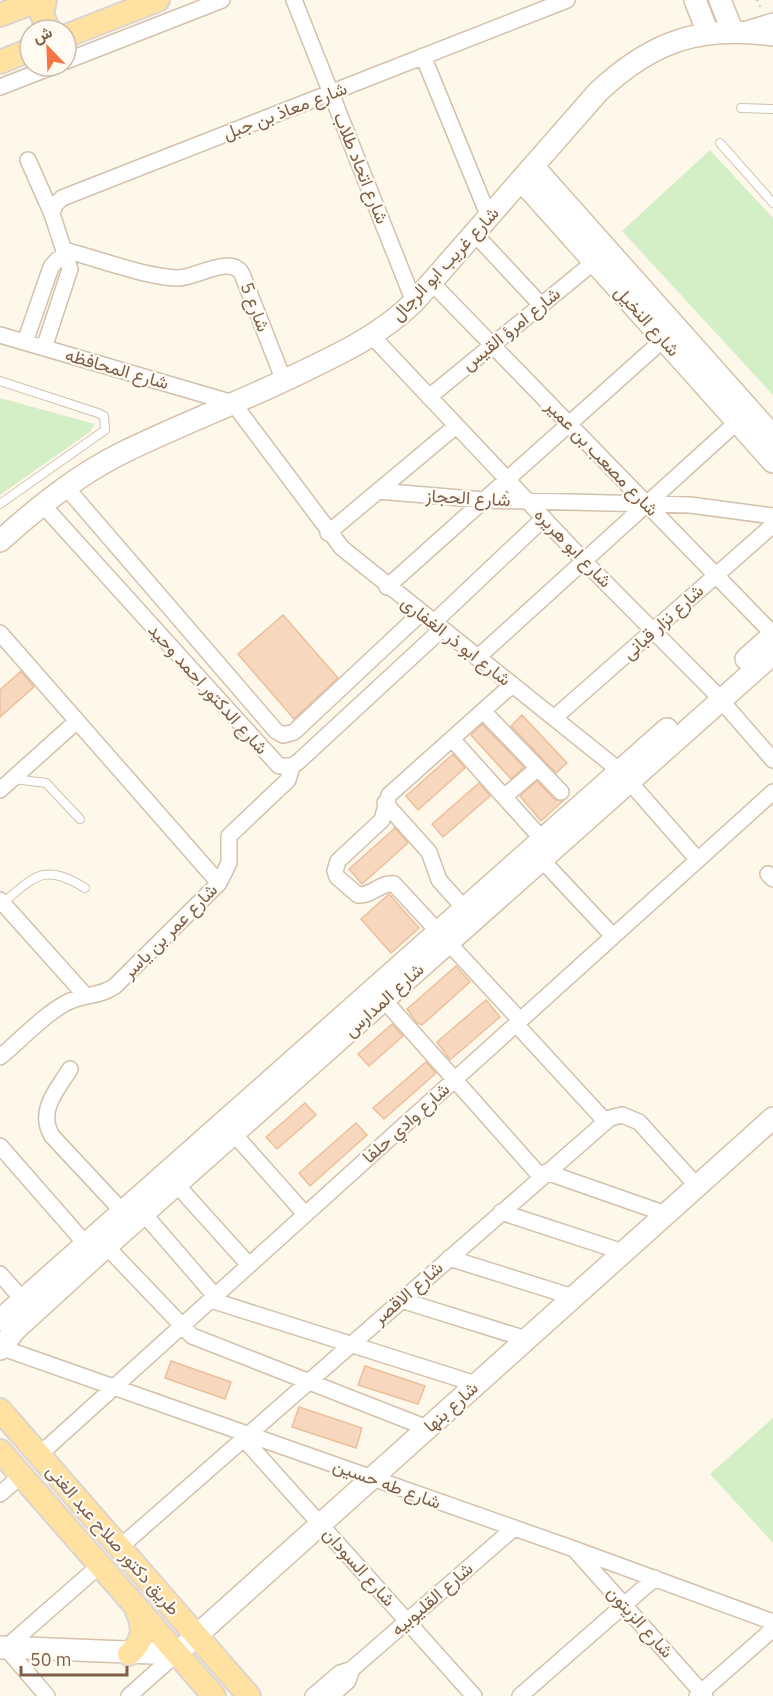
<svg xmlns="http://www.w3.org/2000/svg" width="773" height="1696" font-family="'IBM Plex Sans',Vazirmatn,sans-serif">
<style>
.green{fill:#d4efc6}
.building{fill:#f7d8bf;stroke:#ebbf9d;stroke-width:1.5}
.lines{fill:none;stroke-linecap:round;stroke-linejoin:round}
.lane-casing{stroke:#d3c0ad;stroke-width:10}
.street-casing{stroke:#d3c0ad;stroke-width:18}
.secondary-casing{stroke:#d7c1ab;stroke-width:24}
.primary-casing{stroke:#ddd5d0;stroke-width:26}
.path{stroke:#ddbba1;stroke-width:2;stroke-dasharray:1.5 4.5;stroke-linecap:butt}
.lane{stroke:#fff;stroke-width:8}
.street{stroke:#fff;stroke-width:15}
.secondary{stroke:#fff;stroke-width:21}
.primary{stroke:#ffe1a1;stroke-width:22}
.labels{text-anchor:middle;stroke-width:4.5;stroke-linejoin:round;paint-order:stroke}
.street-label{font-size:18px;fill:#7d5f49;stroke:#fffbf3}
</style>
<rect width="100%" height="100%" fill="#fef8ea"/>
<path class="green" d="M710,150L773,218V395L622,231Z
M0,398L95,424L90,432L0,495Z
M773,1418V1543L710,1474Z"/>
<path class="building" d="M283,615L338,678L294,719L238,654Z
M21,671L34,687L0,717V690Z
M522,715L567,763L556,773L511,726Z
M482,724L524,767L511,779L471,735Z
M453,754L465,768L418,810L406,796Z
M537,781L554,799L563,801L541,821L520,796Z
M479,783L490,796L443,837L432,824Z
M395,828L408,843L362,884L349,869Z
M389,894L419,928L391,953L361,919Z
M456,966L470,982L422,1025L417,1023L407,1009Z
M486,1000L500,1017L450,1060L437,1042Z
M392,1024L403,1036L369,1066L358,1054Z
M426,1062L436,1073L384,1119L373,1108Z
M305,1103L316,1115L277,1149L266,1137Z
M356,1123L367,1135L310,1186L299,1173Z
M171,1361L231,1382L225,1399L165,1378Z
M365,1366L425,1386L418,1404L358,1385Z
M299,1407L362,1428L356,1448L292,1427Z"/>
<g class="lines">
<g class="lane-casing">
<path id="lane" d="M741,108L773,109
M720,143L773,203
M0,381L98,413L104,416L105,430L0,504
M14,779L46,783L80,819
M3,903C36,875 44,863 85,888"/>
</g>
<g class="street-casing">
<path id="street" d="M294,0L414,302
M747,29L773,21
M423,56L489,217
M66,61L222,0
M0,87L54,66
M28,160L52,214
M474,233L541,305
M64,250C96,258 145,277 178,278C196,278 231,254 242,274L284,381
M431,282L773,634
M0,335L233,403L342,548L620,771L698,860
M372,336L584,561L712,690L773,760
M25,342L51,267L57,260L65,256
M44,348L70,269L52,214L55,205L62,198L567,0
M429,397L594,262
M65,486L276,731L283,735L294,732L421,613
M378,491L484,500L690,505L773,516
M42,504L279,766H292L298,762L442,629
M328,533L456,426
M387,587L664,339
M433,623L544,518
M0,633L219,883
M477,658L737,422
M512,685L389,795L382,820L338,861L335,871L337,877L358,895C372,896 381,882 394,884L520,1020
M483,711L561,792
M554,718L773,525
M452,739L542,839
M0,790L77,721
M504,797L538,768
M385,803L429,852L439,880L464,908
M542,860L613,936
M768,874L773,879
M0,900L85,995
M384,1000L541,1177
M516,1024L605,1121
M0,1057C21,1040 42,1016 66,1003C82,994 100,997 115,986L219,883L229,863V836L288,780L292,766
M70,1069C57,1090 37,1111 52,1136L122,1211
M234,1134L305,1214
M0,1146L91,1250
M546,1172L666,1214
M176,1184L249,1265
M501,1212L623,1252
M144,1214L215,1296
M107,1247L192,1336L427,1428
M449,1258L573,1297
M0,1274L23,1300
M211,1300L476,1384
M401,1300L526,1339
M0,1347L574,1549L773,1622
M243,1438L474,1696
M39,1455L773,792
M0,1494L21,1476
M119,1548L610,1118L622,1115L639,1122L697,1186
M575,1550L705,1696
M5,1647L47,1696
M2,1651L99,1566
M129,1696L176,1654
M313,1696L340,1673L352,1669L513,1529
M331,1696L348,1681L352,1669
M520,1696L655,1578
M697,1696L773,1629"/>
</g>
<g class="secondary-casing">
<path id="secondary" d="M695,0L708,33
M720,0L732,30
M533,166L773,436
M521,180L773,462
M0,541C38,507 76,476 122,453C183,423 246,400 306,370C346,351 382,333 414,302L598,92C652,41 700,25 773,35
M746,659L773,635
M0,1320L667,729
M0,1349L15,1330L97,1255L773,654
M0,1647L176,1654L773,1118"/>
</g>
<g class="primary-casing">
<path id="primary" d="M45,0L42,15L49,30
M0,15L39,0
M66,36L158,0
M0,62L30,50
M0,1410L249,1696
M0,1451L214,1696
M129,1654C143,1642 145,1628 137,1611"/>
</g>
<path class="path" d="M757,0L761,9"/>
<use href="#lane" class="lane"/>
<use href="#street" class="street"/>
<use href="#secondary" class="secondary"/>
<use href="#primary" class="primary"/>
</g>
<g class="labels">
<g class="street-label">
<text transform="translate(285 111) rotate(-21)" y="6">شارع معاذ بن جبل</text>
<text transform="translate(361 168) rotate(68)" y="6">شارع اتحاد طلاب</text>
<text transform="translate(445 264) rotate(-47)" y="6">شارع غريب ابو الرجال</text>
<text transform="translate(255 307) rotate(69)" y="6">شارع 5</text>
<text transform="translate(647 321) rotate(48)" y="6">شارع النخيل</text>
<text transform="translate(511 329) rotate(-39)" y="6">شارع امرؤ القيس</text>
<text transform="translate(117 369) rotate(16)" y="6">شارع المحافظه</text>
<text transform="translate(602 458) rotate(46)" y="6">شارع مصعب بن عمير</text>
<text transform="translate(468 498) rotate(3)" y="6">شارع الحجاز</text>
<text transform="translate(573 548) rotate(46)" y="6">شارع ابو هريره</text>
<text transform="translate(663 622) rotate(-42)" y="6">شارع نزار قبانى</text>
<text transform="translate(456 641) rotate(38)" y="6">شارع ابو ذر الغفارى</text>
<text transform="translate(208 689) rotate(48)" y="6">شارع الدكتور احمد وحيد</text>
<text transform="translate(170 931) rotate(-45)" y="6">شارع عمر بن ياسر</text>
<text transform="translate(384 1000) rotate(-42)" y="6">شارع المدارس</text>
<text transform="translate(406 1123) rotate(-42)" y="6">شارع وادي حلفا</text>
<text transform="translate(408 1293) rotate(-41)" y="6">شارع الاقصر</text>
<text transform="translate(451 1407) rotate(-42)" y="6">شارع بنها</text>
<text transform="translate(387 1484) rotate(20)" y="6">شارع طه حسين</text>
<text transform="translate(113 1540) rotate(49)" y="6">طريق دكتور صلاح عبد الغنى</text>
<text transform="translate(359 1567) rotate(48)" y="6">شارع السودان</text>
<text transform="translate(432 1599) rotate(-41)" y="6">شارع القليوبيه</text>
<text transform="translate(640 1622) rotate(48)" y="6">شارع الزيتون</text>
</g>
</g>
<g transform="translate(48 48) rotate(337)"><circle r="28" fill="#fffbf3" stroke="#cbbdaf" stroke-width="1.5"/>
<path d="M0-4.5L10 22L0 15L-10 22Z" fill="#f37545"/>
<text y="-9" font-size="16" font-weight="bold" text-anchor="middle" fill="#7d5f49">ش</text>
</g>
<path d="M21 1666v9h106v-9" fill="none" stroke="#7d5f49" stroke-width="3"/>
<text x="30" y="1666" font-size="18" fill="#7d5f49" stroke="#fffbf3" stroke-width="4.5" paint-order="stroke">50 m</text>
</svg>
